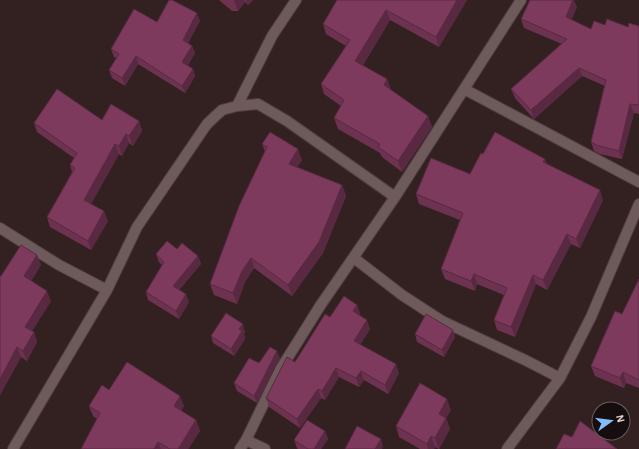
<svg xmlns="http://www.w3.org/2000/svg" width="639" height="449" font-family="'Alegreya Sans',sans-serif">
<style>
.lines{fill:none;stroke-linecap:round;stroke-linejoin:round}
.minor-casing{stroke:#4e3f41;stroke-width:12}
.minor{stroke:#6e5a5a;stroke-width:10}
.wall{fill:#6c324f}
.shaded-wall{fill:#582940}
.building{fill:#7e3a5c;stroke:#582940}
</style>
<rect width="100%" height="100%" fill="#332122"/>
<g class="lines">
<g class="minor-casing">
<path id="minor" d="M464,89L639,182
M237,106L272,36L296,0
M0,228L59,265L107,290
M354,258L402,295L442,321L525,360L560,378
M246,440L265,449
M13,449L107,290L137,227L207,124L222,110L237,106L258,104L287,121L395,197
M240,449L246,440L280,370L320,306L395,197L521,0
M507,449L560,378L591,317L639,204"/>
</g>
<use href="#minor" class="minor"/>
</g>
<path class="wall" d="M219,0H253L248,5L245,2L238,11H232Z
M337,0H467L439,47L390,20L363,65L387,79L391,90L428,116L432,127L402,172L382,157L380,153L338,129L334,118L341,106L324,94L321,84L346,46L326,34L323,24Z
M577,7L571,20L591,29L605,25L628,27L639,26V114L634,113L622,159L600,154L594,151L591,142L605,86L582,76L534,119L515,98L511,89L562,44L524,28L521,19Z
M200,21L188,43L192,46L195,53L188,65L193,69L195,76L185,93L138,64L125,86L112,78L109,70L117,58L114,57L111,49L157,22Z
M102,120L139,121L142,131L133,146L129,143L122,156L119,154L91,204L108,221L91,250L50,227L47,217L72,172L70,165L74,158L37,132L34,123Z
M262,144L302,160L297,167L342,185L346,196L323,253L292,296L254,268L245,282L237,304L214,295L210,284L265,152Z
M483,154L545,159L547,164L603,200L580,248L571,244L547,290L536,284L515,337L497,330L494,320L504,295L477,284L475,291L445,279L441,269L460,220L419,204L416,194L470,174Z
M177,249L198,256L201,264L179,290L189,302L179,319L148,300L146,292L162,265L159,262L156,254Z
M37,255L41,265L31,281L51,301L32,331L34,332L37,342L27,361L21,357L0,395L1,276Z
M639,279V388L626,383L624,388L595,376L591,366L622,314Z
M357,305L360,314L359,315L370,329L360,345L399,373L388,394L364,380L359,387L339,377L325,400L321,398L300,428L269,407L266,398L330,317Z
M245,332L244,334L245,339L234,356L213,343L211,336Z
M415,334L455,337L444,357L417,342Z
M280,358L257,403L237,391L234,383L259,363Z
M109,390L184,406L181,411L196,420L200,431L188,449H81L97,419L93,416L89,406Z
M451,410L446,418L450,429L439,449L435,447L434,449H420L399,437L396,426Z
M325,431L328,439L321,449H298L297,448L294,440Z"/>
<path class="shaded-wall" d="M234,0H244L245,2L238,11Z
M246,0H253L248,5Z
M457,0H467L439,47L436,37Z
M573,0H574L577,7L569,26L566,17Z
M386,10L390,20L359,72L355,61Z
M197,13L200,21L185,47L183,40Z
M192,46L195,53L185,69L182,62Z
M136,56L138,64L125,86L122,78Z
M579,68L582,76L534,119L531,110Z
M193,69L195,76L185,93L182,86Z
M387,79L391,90L384,85Z
M630,104L634,113L622,159L619,151Z
M428,116L432,127L402,172L398,161Z
M139,121L142,131L133,146L129,136Z
M126,134L129,143L122,156L119,146Z
M115,144L119,154L88,209L84,200Z
M298,149L302,160L293,174L289,164Z
M545,159L548,168L543,162Z
M342,185L346,196L323,253L292,296L288,285Z
M600,190L603,200L580,248L576,239Z
M104,211L108,221L91,250L88,241Z
M567,234L571,244L547,290L543,280Z
M37,255L41,265L28,286L24,276Z
M198,256L201,264L176,293L173,286Z
M251,258L254,268L245,282L237,304L233,293L242,271Z
M474,274L477,284L475,291L471,281Z
M533,275L536,284L515,337L511,327Z
M47,291L51,301L28,337L25,327Z
M186,294L189,302L179,319L176,311Z
M357,305L360,314L356,320L353,311Z
M367,320L370,329L357,350L354,341Z
M243,324L245,332L244,334L245,339L234,356L231,349L239,329Z
M453,330L455,337L444,357L442,350Z
M34,332L37,342L27,361L23,351Z
M17,347L21,357L0,395V379Z
M277,351L280,358L257,403L254,396Z
M396,364L399,373L388,394L385,385Z
M336,368L339,377L325,400L322,391Z
M361,371L364,380L359,387L356,378Z
M623,372L626,383L624,388L620,378Z
M318,389L321,398L300,428L297,419Z
M180,396L184,406L177,416L174,406Z
M447,399L451,410L446,418L450,429L439,449L435,438L439,414Z
M196,420L200,431L188,449H178Z
M325,431L328,439L321,449H314Z
M431,436L435,447L434,449H428L427,444Z
M381,439L383,446L382,449H375Z
M158,442L161,449H154Z"/>
<path class="building" d="M169,0H172L197,13L183,40L192,46L182,62L193,69L182,86L136,56L122,78L109,70L119,54L111,49L134,9L157,22Z
M337,0H457L436,37L386,10L355,61L387,79L384,85L428,116L398,161L378,147L380,144L334,118L344,100L321,84L350,40L323,24Z
M530,0H573L566,17L591,29L594,21L605,25L607,19L628,27L629,23L639,26V105L630,104L619,151L596,145L591,142L606,80L579,68L531,110L511,89L567,39L521,19Z
M57,89L102,120L111,104L139,121L129,136L126,134L119,146L115,144L84,200L104,211L88,241L47,217L75,168L70,165L77,153L34,123Z
M270,132L298,149L289,164L342,185L319,242L288,285L251,258L242,271L233,293L210,284L239,206L267,147L262,144Z
M495,132L545,159L543,162L600,190L576,239L567,234L543,280L533,275L511,327L494,320L507,288L474,274L471,281L441,269L463,213L416,194L431,158L470,174L481,153L483,154Z
M167,241L177,249L182,243L198,256L173,286L186,294L176,311L146,292L164,262L156,254Z
M21,245L37,255L24,276L47,291L25,327L34,332L23,351L17,347L0,379V276H1Z
M639,279V380L623,372L620,378L591,366L615,311L622,314Z
M344,296L357,305L353,311L367,320L354,341L396,364L385,385L361,371L356,378L336,368L322,391L318,389L297,419L266,398L287,357L295,362L325,314L330,317Z
M226,313L243,324L239,329L242,331L231,349L211,336Z
M426,314L453,330L442,350L415,334Z
M270,347L277,351L254,396L234,383L249,358L259,363Z
M127,362L180,396L174,406L196,420L178,449H170L158,442L154,449H81L100,413L89,406L102,385L109,390Z
M420,383L447,399L439,414L446,418L435,438L431,436L427,444L396,426Z
M307,420L325,431L314,449H308L294,440Z
M580,421L617,449H556L564,434L572,437Z
M357,426L381,439L375,449H345Z"/>
<g transform="translate(611 421) rotate(76)"><circle r="19" fill="#150d0e" stroke="#675d5e"/>
<path d="M0-3L7 15L0 10L-7 15Z" fill="#82bcfa"/>
<text y="-6" font-size="11" font-weight="bold" text-anchor="middle" fill="#e2d6d6">N</text>
</g>
</svg>
